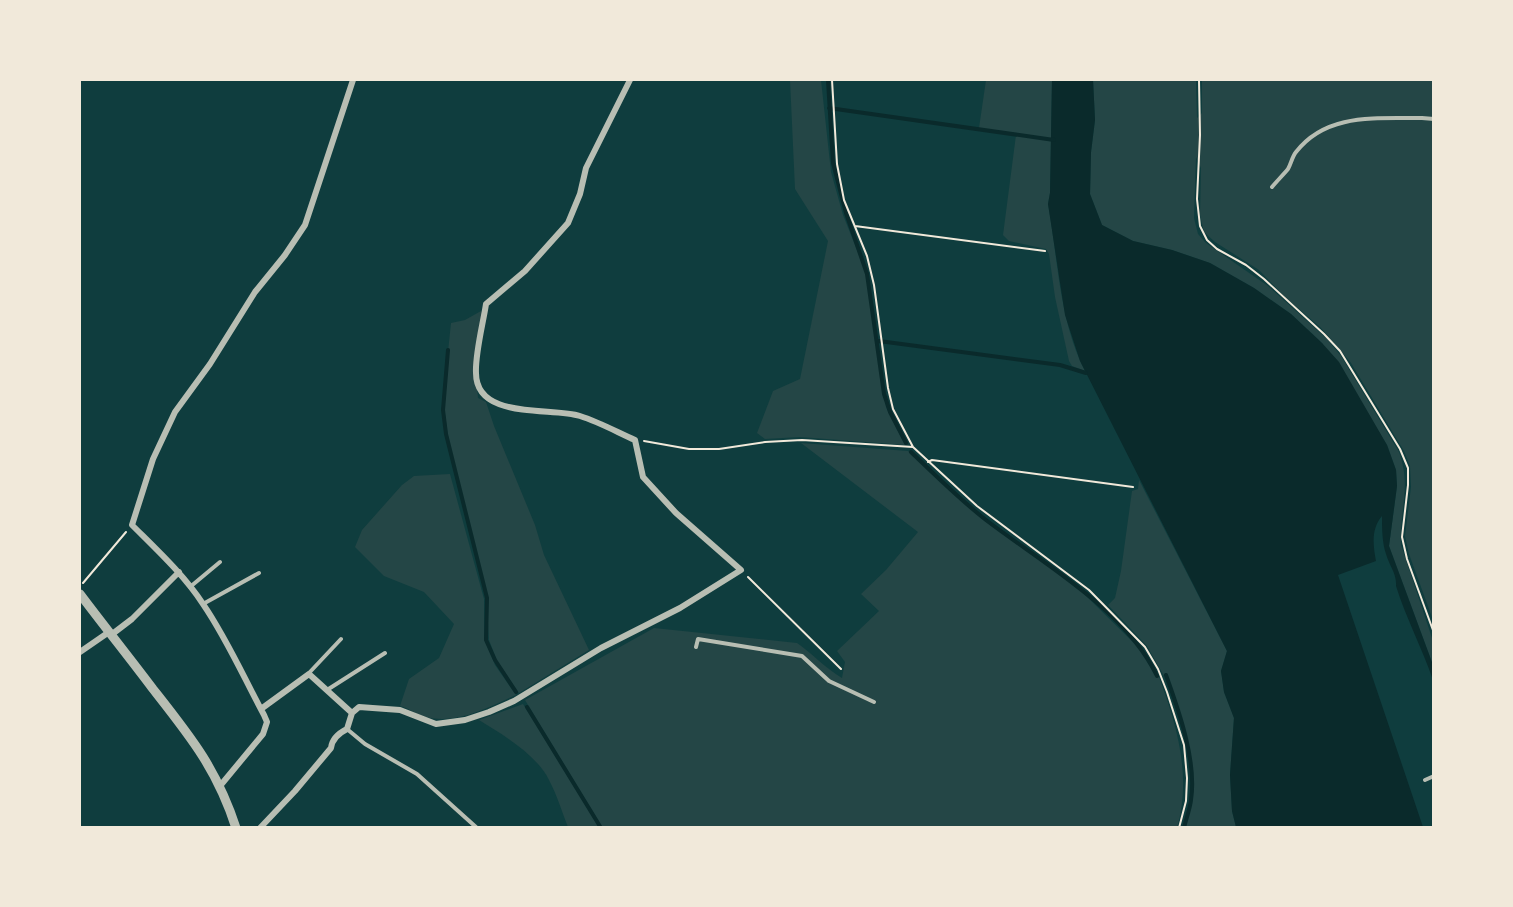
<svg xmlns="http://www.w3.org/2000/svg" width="1513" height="907" font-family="'Nunito Sans',sans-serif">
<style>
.green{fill:#244646}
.water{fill:#0a2a2b}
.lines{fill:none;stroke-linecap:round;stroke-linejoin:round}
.stream{stroke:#0a2a2b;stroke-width:4}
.path{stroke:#f1e9da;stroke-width:2}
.service{stroke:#b8beb3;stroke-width:4}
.minor{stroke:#b8beb3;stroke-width:6}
.tertiary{stroke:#b8beb3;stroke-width:9}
</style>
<rect width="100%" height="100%" fill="#0f3d3e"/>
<path class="green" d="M790,80H821L831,172L843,215L865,270L886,407L905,445L800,437L765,439L757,433L773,391L800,379L828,241L795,189Z
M986,80H1052L1050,193L1048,204C1058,259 1059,320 1085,371L1072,366L1069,361L1055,297L1049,254L1046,249L1009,241L1003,235L1016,135L979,128Z
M1093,80H1196L1197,118L1202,113V80H1433V620L1409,554L1405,536L1411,487L1410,466L1404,451L1351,363L1337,346L1320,327L1285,297L1259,270L1215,242L1204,232L1200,215L1201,168L1196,157L1194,218L1198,234L1206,243L1268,286L1327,339L1341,356L1399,452C1412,488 1399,509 1401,545L1433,641V665L1389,546L1397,486L1396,470L1387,445L1322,343L1291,314L1254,288L1210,263L1172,250L1133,241L1102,225L1090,194L1091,152L1095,120Z
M481,311L483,315L475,364L478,398L486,402L494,426L535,525L544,555L589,650L519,693L497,661L489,640L486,591L451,457L443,400L451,323L465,320Z
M801,443L908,451L982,519L1078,588L1139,648L1156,677H1159C1177,726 1192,776 1177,828L602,827L525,700L654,628L797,643C813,654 825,668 842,678L845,662L837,651L879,611L861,594L886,570L918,532Z
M450,474L484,599V638L495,665L516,695C488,707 457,725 426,717C416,715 409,708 400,706L409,679L439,658L454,624L424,592L384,576L355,547L362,530L402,485L414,476Z
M1139,480L1227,651L1221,671L1224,692L1234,718L1230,775L1232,811L1236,827H1184C1186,819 1190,809 1191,800C1197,762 1179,711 1166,676H1164L1147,646L1108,605L1115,598L1121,571L1132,491L1138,489Z
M523,704L599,827H568C562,812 557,795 549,780C537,755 502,734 479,720Z"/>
<path class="water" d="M1052,80H1093L1095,120L1091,152L1090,194L1102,225L1133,241L1172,250L1210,263L1254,288L1291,314L1322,343L1339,362L1387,445L1396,470L1397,486L1389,546L1433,665V680C1422,648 1406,618 1396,586C1397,574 1389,565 1386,554C1382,542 1382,528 1382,516C1371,529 1373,545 1376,561L1338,575L1423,827H1236L1232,811L1230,775L1234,718L1224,692L1221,671L1227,651L1080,361L1065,315L1048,204L1050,193Z"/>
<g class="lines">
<path class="stream" d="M828,80L833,163L846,213L867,274L884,394L890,412L906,443
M829,108L1054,140
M879,341L1060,365L1086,373
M448,350L443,410L446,434L487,598L486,640L495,660L516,692
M911,452C935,475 959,499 986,520C1042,563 1126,610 1157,676
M1166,675C1179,711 1197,762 1191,800C1190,809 1186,819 1184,828
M527,707L601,828"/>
<path class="path" d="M832,80L837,164L844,200L867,256L874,285L888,388L893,409L913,447L977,506L1089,590L1145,647L1158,669L1167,692L1184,745L1187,778L1186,801L1179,828
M1199,80L1200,135L1197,199L1200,226L1207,240L1217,249L1246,265L1264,279L1324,334L1340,351L1400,449L1408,468V485L1402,537L1407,559L1434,633
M855,226L1045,251
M644,441L689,449H719L765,442L802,440L913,447
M928,462L932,460L1133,487
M748,577L841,669
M83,583L126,532"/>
<path class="service" d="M1272,187C1277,181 1283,175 1288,169C1291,164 1292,157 1296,152C1327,112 1377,119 1422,118L1434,119
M190,587L220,562
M203,604L259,573
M696,647L698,639L802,656L829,681L874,702
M309,673L341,639
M327,690L385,653
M347,729L365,744L417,774L477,828
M1425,780L1434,776"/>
<path class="minor" d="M111,635L132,619L179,572
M80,652L109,632
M261,709L309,674L352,713
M220,786L263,734L267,722L264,715C244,678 227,639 203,604C184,575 157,550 132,525L153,459L175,412L210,364L255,292L285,255L305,225L353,80
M260,828L295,791L331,748C332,739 339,733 347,729L352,713L359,707L400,710L436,724L465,720L489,712L514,701L601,648L680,608L741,570L676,513L643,477L635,440C617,432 599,422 580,416C550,407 476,420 476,373C475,354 483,324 486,304L525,271L568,223L580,194L586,168L630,80"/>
<path class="tertiary" d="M80,594C104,626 129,657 153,689C190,736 217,769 236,828"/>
</g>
<rect width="1513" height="907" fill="none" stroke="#f1e9da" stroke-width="162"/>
</svg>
